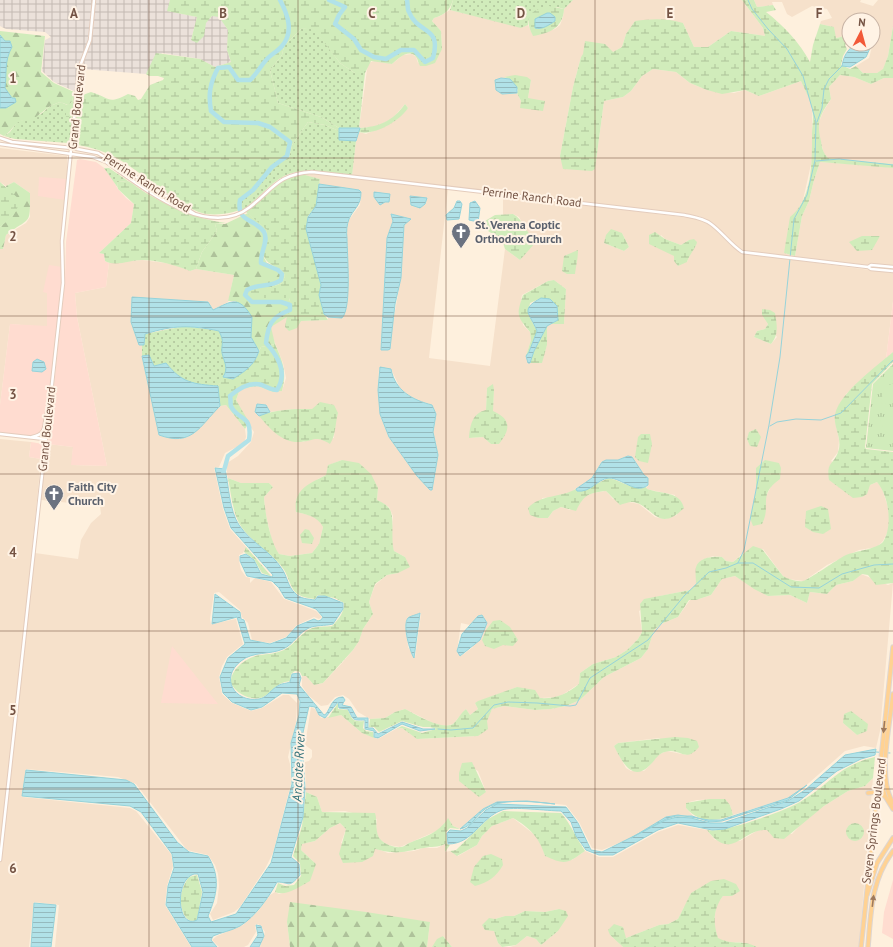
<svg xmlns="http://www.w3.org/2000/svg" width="893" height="947" font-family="'PT Sans',sans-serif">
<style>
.residential{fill:#f6e1cb;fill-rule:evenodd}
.commercial{fill:#ffdcd0}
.industrial{fill:url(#industrial-grid)}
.grass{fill:url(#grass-dots)}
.forest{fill:url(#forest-firs)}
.wetland{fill:url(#wetland-marsh)}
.park{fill:url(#park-tufts)}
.pitch{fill:#d1ecbb}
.water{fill:url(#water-rules);stroke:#96d3da;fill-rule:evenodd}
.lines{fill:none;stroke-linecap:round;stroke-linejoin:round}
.stream{stroke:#96d3da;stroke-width:1}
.river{stroke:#b1e2e8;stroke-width:4.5}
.tertiary-casing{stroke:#e4ccbc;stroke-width:4.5}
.primary-casing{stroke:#ded6d2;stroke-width:5.5}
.tertiary{stroke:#fff;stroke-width:2.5}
.primary{stroke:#ffd293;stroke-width:3.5}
.oneway{fill:#9e795c}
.grid{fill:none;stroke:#745344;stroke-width:1;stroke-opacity:0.55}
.labels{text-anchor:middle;stroke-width:4;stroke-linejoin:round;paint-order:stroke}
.street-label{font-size:12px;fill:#745344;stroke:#fff3e5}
.worship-label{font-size:12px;font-weight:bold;fill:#5b616d;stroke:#fff3e5;text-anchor:start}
.water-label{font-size:13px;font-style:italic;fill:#37747c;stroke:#fff3e5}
.grid-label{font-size:13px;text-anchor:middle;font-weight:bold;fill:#745344;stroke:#fff3e5;stroke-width:4;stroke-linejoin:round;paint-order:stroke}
</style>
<defs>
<pattern id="industrial-grid" width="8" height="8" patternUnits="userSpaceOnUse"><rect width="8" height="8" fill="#ebe1da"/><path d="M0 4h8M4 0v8" fill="none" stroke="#c3b9b2"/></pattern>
<pattern id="grass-dots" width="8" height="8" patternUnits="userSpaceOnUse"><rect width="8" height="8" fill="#d1ecbb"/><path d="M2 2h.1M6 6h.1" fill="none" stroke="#aec29a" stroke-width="1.8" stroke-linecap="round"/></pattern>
<pattern id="forest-firs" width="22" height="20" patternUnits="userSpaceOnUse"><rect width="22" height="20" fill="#d1ecbb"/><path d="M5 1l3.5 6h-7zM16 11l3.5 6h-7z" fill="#aec29a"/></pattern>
<pattern id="wetland-marsh" width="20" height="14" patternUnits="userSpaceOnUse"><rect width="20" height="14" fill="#d1ecbb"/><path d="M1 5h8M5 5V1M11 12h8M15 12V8" fill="none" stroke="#aec29a"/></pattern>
<pattern id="park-tufts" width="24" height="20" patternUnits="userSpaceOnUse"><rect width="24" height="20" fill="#d1ecbb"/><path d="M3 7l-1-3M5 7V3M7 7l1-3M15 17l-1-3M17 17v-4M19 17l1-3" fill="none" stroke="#aec29a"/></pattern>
<pattern id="water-rules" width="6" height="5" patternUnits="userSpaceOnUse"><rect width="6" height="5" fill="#b1e2e8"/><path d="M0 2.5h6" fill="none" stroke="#95babe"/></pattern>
</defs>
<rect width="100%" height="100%" fill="#fef0dd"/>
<path class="residential" d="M573,0H742L763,28L765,36L731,31L708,47H694L683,23L626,34L622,47L613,52L583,55L581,57L573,87L560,156L595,169L604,101L623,97L631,91L642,76L653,69L676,72L690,83L707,90L734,93L745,90L759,96L801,81L810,100L812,111V160L803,200L796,213L784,253L795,256L802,216L809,201L814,180L820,162L878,166L893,168V266L871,264L867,265L743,251L732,243L712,223L699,216L684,214L352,176L356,141L359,132L366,134L377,129L396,120L408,108L405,104L392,119L375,127L359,128L368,63L377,60L392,64L403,55L412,54L416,57L418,63L442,49L441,31L432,21L434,18L440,16L450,10L521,27L528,25L533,35L555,29L560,25L563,17L564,9ZM504,77L531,80L528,98L521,101L517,93L502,94L501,78H506Z
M754,0H861L860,2L873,6L878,0H893V26L888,56L883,70L877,73H863L856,66L869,58L872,47L871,44H873V20H861V18L849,20V29L841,37L835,38L834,27L820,24L821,21L832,18L827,9L812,6L792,17L787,14L782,2H772L773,5L757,7Z
M840,75L854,77L871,84L884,78H893V164L828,158L824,154L817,127L823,112L831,99L829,87Z
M0,148L67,156V179L61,241L62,267L44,292H47V327L10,324L0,405V249H3L6,235L26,223L30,217V193L14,182L6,186L0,182Z
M312,174L448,189L429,358L490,366L505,249L520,260L529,235L519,217L513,214L503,215V195L698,219L710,225L730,245L742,253L893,273V301L886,359L846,394L835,420L839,440L838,452L831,461L870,485L877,482L882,488L891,517L888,531L883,541L877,547L859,550L827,565L804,581L788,579L783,576L763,549L743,553L733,562L726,561L722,557L713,556L702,560L696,567V584L690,590L660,596L639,611L642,632L638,639L627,650L616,657L593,664L580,673L579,684L559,697L540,698L517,687L475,703L478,709L470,715L466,709L453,724L445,726L435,724L405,709L395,712L385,718L370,719L358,712L349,699L343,695L335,697L328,705L321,706L308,695L302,686V676H306L314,685L323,683L342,663L353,650L359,641L363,629L373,614L369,602L375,585L387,575L398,573L405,557L394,551L391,542L393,516L389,507L377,500L378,488L342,460L329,465L326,475L318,479L296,512L309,515L319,519L323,527L319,544L312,553L290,556L279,554L273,546L265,510L264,497L273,487L269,483H241L228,478L227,475V463L238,456L251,442L254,432L241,413L236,400L240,389L258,386L273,392L282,391L286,378L283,363L271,333V327L287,316L301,321L328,320V317L342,318L344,316L348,278L346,239L348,221L360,205L361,192L359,190L319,184L320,179L304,175ZM391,214L400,216L406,222L404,225L401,278L388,350H381L387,238L393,221ZM622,233L629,247L624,251L604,243ZM661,235L665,239L681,245L689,240L696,246L692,250L687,262L655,246ZM554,280L566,289L564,324H551L547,326V345L541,363H528L526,356L531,340L530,332L523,325L521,300L522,295L548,281ZM762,315L777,337L771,344L754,337L757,331L765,329L768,324ZM379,369H391L400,388L414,400L432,405L436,414L433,432L437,451V462L433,486L430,490L417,476L389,437L380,414L378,390ZM487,388L494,390L491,444L483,437L469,438L486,411ZM257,404L266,405L270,412L293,409L338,413L335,423L334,438L311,439L303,442L255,412ZM628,456L635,462L644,475L648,485L646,489L675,495L677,515L665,519L655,517L639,504L613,499L606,491L593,493L582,498L570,510L561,507L553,511L548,518L542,498L556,497L571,492L592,478L602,462L618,460ZM756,468L772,484L764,501L750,518L756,490ZM420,613L421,614L415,658L408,647L406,621L409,617ZM478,616L473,647L461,656L457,651L461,623L470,625Z
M142,260L173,264L190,271L196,269L234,275L228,302L213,310L208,302L133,297L132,310L139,345H142V356L159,435L179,439L188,437L220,406L226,405L245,429L246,437L244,443L225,453L219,467L214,468L223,509L230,529L246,547L243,553L239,555V561L241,570L246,577L250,578V583L255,578L271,582L284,599L316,611L322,617L319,619L314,617L297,625L286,637L270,643L255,641L252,640L248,623L242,617L240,610L219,592L214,593L210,619L211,624L236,619L243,644L227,657L222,666L219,677L222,694L232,703L251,711L262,708L283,695H289L297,703L296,722L288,757L290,764L291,784L273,853L265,869L240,907L234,912L213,920L210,914L217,903L219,886L218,874L215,865L208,855L187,850L136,784L118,777L26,769L22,797L130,808L136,811L171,854L173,866L167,886L165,905L191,947H55L59,905L34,902L29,947H0V439L31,442L29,457L41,459L16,714L35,553L78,559L81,540L91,523L101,514L100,506L41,500L40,501L48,444L73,447L72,465L107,466L77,317L75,293L106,287L109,263Z
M861,574L888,585L893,583L880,731L876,748L864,746L845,751L801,790L788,798L733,815L730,805L724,799L697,800L686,803V808L693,816L678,815L666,817L631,838L602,850L592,848L579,822L566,805L527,801L497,802L483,809L460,829L453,826L448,819L439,830L400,847L388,845L379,839L376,830L377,819L345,811L322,812L317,797L306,792L305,762L309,761L312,757V750L305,745L311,707L315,709L321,718L341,715L362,733L378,739L396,729L402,728L418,739L478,736L492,709L504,706L535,710L551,709L566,706L580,700L604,677L641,658L648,649L654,630L661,624L678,617L690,600H696L711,595L722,579L735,576L768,596L790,595L807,603L810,592L827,594L836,585L853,581ZM843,723L868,724L857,735ZM659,738L687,755L667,751L658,755L650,765L644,771H631L626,768L614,746L618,743ZM462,763L478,771L486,792Z
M873,778L859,947H757L742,942L728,943L718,939L714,926L716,905L723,896H732L736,884L684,907L678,919L668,924L659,925L626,938L610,935L623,947H510L516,945L527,936L536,939L541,945L547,940L558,931L559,909L545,912L525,911L514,916H505L495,919L494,931L498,943L502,947H452L443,936L432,947H427L430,922H287L290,947H260L265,932L261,926L258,924L255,925L256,932L248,945L244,947H219L212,940L217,936L243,925L258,911L270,895L275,892L279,894L290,891L316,864L301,850L302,844L315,841L330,828L340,823L346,829L341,843L375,848L388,853L414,851L423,848H437L445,844V852L450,851L458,856L477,845L482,836L492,826L513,818L535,835L541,843L545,856L572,860L585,851L599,857H613L658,832L678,825L707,830L715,840L740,841L760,829L792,834L805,820L824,806L848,791L865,786Z"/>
<path class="commercial" d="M80,159L96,162L107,170L118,189L126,198L134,204L131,223L99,253L104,254L105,261L109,263L106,287L75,293L77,317L107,466L71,465L73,447L48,444L65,279L66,242L77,160Z
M39,177L67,179L65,200L38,196Z
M49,265L62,267V279L48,408L43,429L38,434L29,436L0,433V405L10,324L47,326V293L43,292Z
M893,301V352L886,359Z
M31,442L43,444L41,459L29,457Z
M172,646L218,704L161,703Z
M893,880V939L882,933L884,912Z"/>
<path class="industrial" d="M0,0H93L88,40L78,69L76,92L54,82L42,71L45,40L51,37L45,32L6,29L0,26Z
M96,0H170L168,11L197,17L191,40L204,36L205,23L212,16H219L228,30L227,50L231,62L215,67L200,59L162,53L146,74L82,69L80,91L78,92L80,69L91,40Z"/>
<path class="grass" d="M453,0H573L564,9L557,7L528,21V25L521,28L450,10Z
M313,27L340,63L355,73H365L359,128H339L321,117L278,103L270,70L282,55L284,46L301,29Z
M60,102L65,104L66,108L74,117L70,140L68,143L15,139L4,136L10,132L17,122L41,114L50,106Z
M308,122L325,125L339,131V140L356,141L352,176C329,173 299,165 279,179C266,188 256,201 243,210L238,205C253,186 267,169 289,159L292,145Z
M104,168H109L128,181L117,182L118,188Z
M185,326L219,331L223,340L222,353L225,360L227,372L218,386C193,384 182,383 166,363L154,366L149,355L142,356V345H144L145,334Z"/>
<path class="forest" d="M0,31L45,36L41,72L54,83L74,92L72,102L68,105L60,102L50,106L32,120C13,119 17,127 4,136L0,134Z
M14,182L30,193C30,227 31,216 6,235L3,249H0V227L13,215L6,186Z
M248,213L267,230L263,256L267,263L283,271L285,276L282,283L262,291L246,288L251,298H289L292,308L287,317L271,327L275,344L261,347L259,351L251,337L252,317L235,301H228L234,275L196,269L202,252L217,231L215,224H225Z
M290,902L366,912L430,922L427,947H290L287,922Z"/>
<path class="wetland" d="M170,0H453C450,10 445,15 434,18L432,21L441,31L442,49L435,63L426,66H420C418,63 418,59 416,57C409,48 398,59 392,64L371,61L365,73H355L340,63L313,28L301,29L284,46L282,55L270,70L278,103L321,117L339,128V131L325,125L308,122L292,145L289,159C268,172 254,184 238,205L242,209C228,215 207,217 194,210C166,196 142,172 115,157C102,150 88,147 74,144L78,92L80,96L91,92C111,98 107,105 128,94L135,96L138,100L141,99L150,85L163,80L164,78L158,76H149L146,74L156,53L200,59L215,67L231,62L227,50L228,30L219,17L212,16L206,23L204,36L197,43L191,40L197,17L167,11Z
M742,0H754L757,7L773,5L776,10L766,12C783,25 800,43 810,62L813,45L820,24L834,27L836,38L841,37L849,29V41L845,45L847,49L843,56L841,65L850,69L856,66L863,73H877L883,69L888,56L893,26V78H884L871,84L854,77L840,75L829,87L831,99C820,115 816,122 821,141C822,148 823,153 828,158L893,164V168L820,162L814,180L809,201L802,216L795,256L784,253L790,217C813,199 812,160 812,134C812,126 814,117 812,109C810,99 805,90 801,81L759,96L745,90L722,94L707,90L690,83L676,72L653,69L642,76L631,91L623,97L604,101L595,169L592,171L563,169L560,156L573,87L581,57L583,54L585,41L605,44L613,52L622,47L626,34L635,21C651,19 666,18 683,23L694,47H708L731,31L765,36L763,28Z
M549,6L564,9C563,28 550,33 533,36C523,17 530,10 549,6Z
M515,75L527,77L531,80L528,98L545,101L543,111L520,108L521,101L517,93L518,90L510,79L504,77Z
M74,92H76L74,117H66L65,104L67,105L72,102Z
M405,104L408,108C400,121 374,136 359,132V128C379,127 393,121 405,104Z
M300,174H310L305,175L320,179L316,206L308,216L306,229L321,285L319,295L324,314L328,320L301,321L297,328L289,331L285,327L287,316L292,308L289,298H247L243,294L246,288C262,291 267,289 282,283L285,276L283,271C255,257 265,256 267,230L246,212L281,181Z
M128,181C134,184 139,189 146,193C172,208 196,219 226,223L215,224L217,231L202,252L196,269L190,271C175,265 158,260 142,260C130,260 116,267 105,261L104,254L99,253L131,223L134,204L118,189L117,182Z
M0,182L19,199C19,212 10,219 0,227Z
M513,214C523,219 527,234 536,242L520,260L505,249L502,240L485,229V221L495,215Z
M611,229L622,233L629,247L624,251L604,243L606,235Z
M655,232L665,239L681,245L689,240L694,239L697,242C696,248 689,255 687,262L678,266L674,261V256L649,244V235Z
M862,236H880L872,250L857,251L849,242Z
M578,250C578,259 576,265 575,274H567L562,271L564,256Z
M554,280L566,289L564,324H551L558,320L541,298L530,303L528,314L537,331L529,352L526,356L531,340L530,332C517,316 516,316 523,295L548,281Z
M762,309L770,310L775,313C777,325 779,334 771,344L754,337L757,331L765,329L768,324L762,315Z
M547,326V345L542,363H530L534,351Z
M275,344C283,362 287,372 282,391L273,392L258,386L240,389L236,400L249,422L245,429L226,405L220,406L218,386L223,377L233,379C249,368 254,366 261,347Z
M893,352V362L872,384L865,447L866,449L893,452V583L876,585L868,575L862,574L853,581L836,585L827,594L810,592L807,603L790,595L768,596L754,589L735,576L722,579L711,595L696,600H689L678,617L661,624L654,630L648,649L641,658L604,677L580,700L566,706L551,709L535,710L504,706L492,709L487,721L488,729L478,736L417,739L402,728L396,729L402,726L422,733L436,729L430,727H423L402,721L379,732L374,727H369L370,719L385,718L395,712L405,709C415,714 444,732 454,723C458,719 461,713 466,709L470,715L478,709L475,703L478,701L517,687L535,690L540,698C556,699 567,694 579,684L580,673L593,664L616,657L627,650L638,639L642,632L640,604L644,599L690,590L696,584C696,579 695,572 696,567C699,557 714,556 722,557L726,561L733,562L753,546L762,549L783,576C788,579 797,582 803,581C810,579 836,560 846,555C856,551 876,549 883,542C893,526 889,496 877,482L870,485L867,494L862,497L853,498L829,480C826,461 834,465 838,452C843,439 833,427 835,415C839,393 876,367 893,352Z
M493,384L494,390L493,411C511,419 511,429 499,444H491L483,437L469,438C470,426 472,413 486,410L487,388Z
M320,402L334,405L338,413C335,424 336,435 330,444C314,435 316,441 300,442C282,443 270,429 259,416C276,409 294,409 312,409Z
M756,429L761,437L757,447L750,446L747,439L749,432Z
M641,434H650L652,444L648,463L639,461L635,457L638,437Z
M342,460L359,463L371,474L378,488L377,500C381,502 386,504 388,507C396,514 390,538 394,551L405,557L410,567L398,573L387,575L375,584L369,602L373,614L363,629L359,641L353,650L323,683L314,685L306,676H302L300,672L295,671L291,674L290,681C275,683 274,691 263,697C252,702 235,693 231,683C230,669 247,657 260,655C268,654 275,654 284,650C294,645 300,634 310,629C316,626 326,627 332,626C339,619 344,613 344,603L335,598L318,595L315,599C308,598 300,597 295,592C289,584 288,574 282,567C270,551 249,541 239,523C232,509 231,493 228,478L241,483H269L273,487L264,497C265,513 270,541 279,554L290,556L312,553L319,544L323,527C317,516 308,515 296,512C293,489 309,484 326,475L328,465Z
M765,460L779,463L781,468L780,479C757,495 772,505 762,524L753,526L750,518L756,490V468Z
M609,478C621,481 635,491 646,487L647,489C661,494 680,491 684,508C657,535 653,504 632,502C628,502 623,504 620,505L606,491C588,493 584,495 576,511L561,507L553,511L548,518H538L530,515L528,508C541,494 560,498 576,489L577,491C590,489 598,482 609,478Z
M821,506L828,509L831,529L823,534L813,532L805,527L806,511Z
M305,529L309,530L314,538L312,544L302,543L300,535Z
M246,547L271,576L262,573L254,559L244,552Z
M500,620L510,627L518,640L513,646L503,645L494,649L485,646L482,640L486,630L493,621Z
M338,703V709L348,710C352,720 353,722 364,721L363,728L366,731L373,732L374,738L362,733L341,715L328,718Z
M851,711L868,724L867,731L857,735L843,723L844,714Z
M675,737L688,738L697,741L699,747C685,764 680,747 665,752C657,754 655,761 649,766C632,783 621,760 614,746L618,743Z
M875,757L873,778L865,786L848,791L824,806L784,839L774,838L767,830C742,828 732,863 707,830C722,834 785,811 800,802C829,785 839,765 875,757Z
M472,762L486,792L479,797L459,781V773L462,763Z
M306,792L317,797L322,812L375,813C378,821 374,833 381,840C385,844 394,848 401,847C404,847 407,844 409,843C424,837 439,833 448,818L453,826L460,829L450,828L446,832L447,844L450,845L445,852V844C437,848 432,846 424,848C401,852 398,855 375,849L373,856L362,862L343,863L339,854L346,829L340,823L330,828L315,841L302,844L301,850L316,864L310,881C300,886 286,897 275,892L278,883L285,886L294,885L301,876L300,863L293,856L302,826Z
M709,799H725L730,805L733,815C716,822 699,823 686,808V803Z
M503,811L561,813C571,824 576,838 585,851C567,864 565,865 545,856C539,837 530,828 513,818L492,826L482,836L477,845L457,856L450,851L456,850L488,819Z
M846 832a9 9 0 1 1 18 0a9 9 0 1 1-18 0Z
M491,854L502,859L503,865C496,877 489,882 475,886L470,882L474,867L483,856Z
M197,875L202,892L197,920C185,925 180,907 181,898C181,891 185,882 189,877Z
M724,879L736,884L740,891L732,896H723C713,909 713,923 718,938C733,946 743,939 757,947H623L610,935L608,930L614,924L623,927L626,938L659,925L668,924L678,919L691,893L711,881Z
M559,909L566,911L568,916L558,931L541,945L536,939L527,936L516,945L502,947L498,943L494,931L485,930L482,925L489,918L495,919L505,916H514L525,911L545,912Z
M443,936L452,947H432L437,939Z"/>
<path class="park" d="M893,364V451L866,448L873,384Z"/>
<path class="pitch" d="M893,383V403L882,404C881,395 884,387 893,383Z
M893,416V438L883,429L880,418Z"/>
<path class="water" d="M547,13H550L555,17V21C549,25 542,30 535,28V19Z
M0,35L5,41H10L12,47C4,61 7,73 5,88L12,98H15L16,102L6,108H0Z
M855,44H869L871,46L866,57L850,67L842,66C844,55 847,51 855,44Z
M501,78L510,79L517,87V93L502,94L496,90L495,80Z
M339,128H360L356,141L339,140Z
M319,184L359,190L361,192C361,206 354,208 349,219C347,224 346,232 347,238C347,253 352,308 342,318L328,317L324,314L319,295L321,285L306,229L308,217L316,206Z
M374,192L390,194L389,202H385L380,205L374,197Z
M410,196L427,198L425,204L420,208L411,205Z
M457,201H460L462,204L459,219L447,220L446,215L454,208Z
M475,201L480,208L478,222L469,220L470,203Z
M391,214L411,219L404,225L401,278L395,304L390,349L388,350H381L387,238L393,221Z
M132,297L208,302L213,310C232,301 238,295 252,317L251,337L259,351C254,366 245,371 233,379L223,377C229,368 224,362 222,353C221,343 225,343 219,331C190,325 174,325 145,334L144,345H139L131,322Z
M541,298L550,299L557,306L558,320L547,326L534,351L530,363H528L526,356L529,352L537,331C530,313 519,310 541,298Z
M149,355L154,366L166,363C182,383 193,384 218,386L220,406C199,427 192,447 159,435L142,356Z
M37,359L44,362L46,369L42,372L32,371L33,362Z
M380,367L391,369C395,391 413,400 432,405L436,414L433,432L438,455L432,490H430L417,476L389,437L380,414L378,390Z
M257,404L266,405L270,412L259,416L255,412Z
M628,456L632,457L644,475L648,478V485C636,495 622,478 609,478C597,479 591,493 577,491L576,489L592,478L602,462L606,460H618Z
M215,468L225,469C229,486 229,510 239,525C251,543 271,551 282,569C287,576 288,587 295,593C300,599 308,599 315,600L318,596H325L343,603V609L333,624C325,626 315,625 309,628C299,632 293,645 283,649C270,655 253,651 241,661C219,678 235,703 259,699C266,698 270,691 276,687C281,683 285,684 290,682L292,674L299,673L301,678L299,685L324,715L326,714C331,707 332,697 343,697L345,700L342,705L351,707L357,718H368V728H373L378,734L402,722L423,729H435L420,731L402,724L378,738L374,737V731L365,729V720C352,720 354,721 348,709L339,708L338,702L325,718L319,715L315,707L309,706L302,737L305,789L303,817L291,857L299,864L300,875C288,889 290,882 277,882C269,897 255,917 240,926C231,931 222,932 213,936L211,940L217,947H192L166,905L168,886L174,868L172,854L141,812L130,806L22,796L26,770L126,780L134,784L177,842L189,852L208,856C221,877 217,895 208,916L211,922L236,914L271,863L292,784L291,743L299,715L300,701L297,694L282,693L262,707L251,710L232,702L223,693L220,677L228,658L245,644L237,617L212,624L215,594L240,612L241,619L244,620L250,640L270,644L286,638L297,626L314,619L318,621L321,620L323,617L316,609L285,598L279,588L272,581L247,576L240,561V556L246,554L254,560L261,574L272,577L273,575L231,528L224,508ZM194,874H198L203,892L197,920C177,930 174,880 194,874Z
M420,613L414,658C410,652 402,625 408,618C410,616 416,615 420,613Z
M482,615L487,623L480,640L460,656L457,651L462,634L478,616Z
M876,749L875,755L861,759L837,771L799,801L781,809L725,829L712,830L678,823L658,830L613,855H599L586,850L576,836L571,822L561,811C548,811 512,806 502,810C480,818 473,844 448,844L447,833L450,830L461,831L467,828L486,810L497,804L566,807L578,823L591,850L602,852L666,820L677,817L691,818L710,823H723L788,801L805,790L845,755Z
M807,785L788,800L722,821L710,822L692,816H676L666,819L631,838L666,817L678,815L709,820H721L788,798Z
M527,801L555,804C536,802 499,797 484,810C476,816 471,827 460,829L483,809L497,802Z
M34,903L56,905L51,947H31Z
M256,925L261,926L264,936L259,947H250L258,935Z"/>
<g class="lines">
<path class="stream" d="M817,122L822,108L824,89L829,79L842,66
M816,161L839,159L893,165
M770,426L777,422L796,419L821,420L841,413L893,360
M738,563H753L791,587L819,588L842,574L874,565L893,564
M438,729L451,730L473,728L494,705L508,702L537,703L570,706L576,705L590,678L648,640L684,596L709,572L726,568L738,563L744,550L769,425L780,357L794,219L807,195L815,160L816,122L803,76L787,49L768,29L752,9L748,0
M876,752L890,753"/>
<path class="river" d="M329,0L345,7L339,15L335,24L354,39L361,50L374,57L386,59L401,50H414L425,62L433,58C442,25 418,35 409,12C407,9 408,4 407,0
M223,474L228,456L249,440C253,413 237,421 231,406C230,403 231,399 230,396C239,388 250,381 262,385C267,387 271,390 277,390C288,373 278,356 266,343C268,325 271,317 290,310V305L281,302H252L245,295L247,290C258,283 270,288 281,280L282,274L278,270L261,263C260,252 269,241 264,232C255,218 236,223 240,200L253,190L272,167L287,156L290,142L270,127L258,123L224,122L211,111C208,94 210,83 218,68L229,67L238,80H250C257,74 261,65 268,58C272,54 278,51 282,46C294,32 288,15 280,0"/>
<g class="tertiary-casing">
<path id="tertiary" d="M0,138L12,142L72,148L98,153L195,214
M0,144L93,157L106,162C141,186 207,241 250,207C274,188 278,174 312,172L684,215C693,217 703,218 711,224C722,232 730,244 742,252L868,267L871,265L893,267
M868,267L871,269L893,271
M0,434L45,439
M32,437C48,434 43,425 47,412
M0,860L63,283L62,241L79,69L90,40L94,0"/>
</g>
<g class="primary-casing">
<path id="primary" d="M893,694C890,724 877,778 893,803
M880,778L885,796L893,809
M868,793L877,792L884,796
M867,895L877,863L893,838
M861,947L893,647
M868,947C871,912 871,880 893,851"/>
</g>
<use href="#tertiary" class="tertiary"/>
<use href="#primary" class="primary"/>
</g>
<defs><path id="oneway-solid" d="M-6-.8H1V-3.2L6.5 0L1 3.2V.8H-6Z"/></defs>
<g class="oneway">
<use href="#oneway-solid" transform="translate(884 727) rotate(96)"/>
<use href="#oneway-solid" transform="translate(873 901) rotate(-83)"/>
</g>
<path class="grid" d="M149,0V947M298,0V947M446,0V947M595,0V947M744,0V947M0,158H893M0,316H893M0,474H893M0,631H893M0,789H893"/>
<defs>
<g id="church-pin" transform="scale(1)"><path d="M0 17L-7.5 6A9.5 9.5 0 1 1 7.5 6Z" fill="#6b7280" stroke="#fff3e5"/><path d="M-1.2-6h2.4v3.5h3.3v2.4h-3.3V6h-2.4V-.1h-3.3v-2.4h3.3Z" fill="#fff"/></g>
</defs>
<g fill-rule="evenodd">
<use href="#church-pin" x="461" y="232"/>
<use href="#church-pin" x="54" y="494"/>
</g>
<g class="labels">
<g class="street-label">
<text transform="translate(77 107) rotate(-84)" y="4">Grand Boulevard</text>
<text transform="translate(147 183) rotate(32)" y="4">Perrine Ranch Road</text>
<text transform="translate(532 197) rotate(7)" y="4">Perrine Ranch Road</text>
<text transform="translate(47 429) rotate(-84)" y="4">Grand Boulevard</text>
<text transform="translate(874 821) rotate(-83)" y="4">Seven Springs Boulevard</text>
</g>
<g class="worship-label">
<text x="475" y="229">St. Verena Coptic<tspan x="475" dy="14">Orthodox Church</tspan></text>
<text x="68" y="491">Faith City<tspan x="68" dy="14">Church</tspan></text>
</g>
<g class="water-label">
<text transform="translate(298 767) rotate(-87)" y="5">Anclote River</text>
</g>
</g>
<g class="grid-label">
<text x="74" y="18">A</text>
<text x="223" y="18">B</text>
<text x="372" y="18">C</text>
<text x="521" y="18">D</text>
<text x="670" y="18">E</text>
<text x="819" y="18">F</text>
<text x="13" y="83">1</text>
<text x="13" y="241">2</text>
<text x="13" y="399">3</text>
<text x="13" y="557">4</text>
<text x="13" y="715">5</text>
<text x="13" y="873">6</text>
</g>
<g transform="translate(861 32) rotate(6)"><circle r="19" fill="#fff3e5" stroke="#c7b3a5"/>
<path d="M0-3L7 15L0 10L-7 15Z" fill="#f25938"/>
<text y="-6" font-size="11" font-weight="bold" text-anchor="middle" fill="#745344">N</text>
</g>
</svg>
